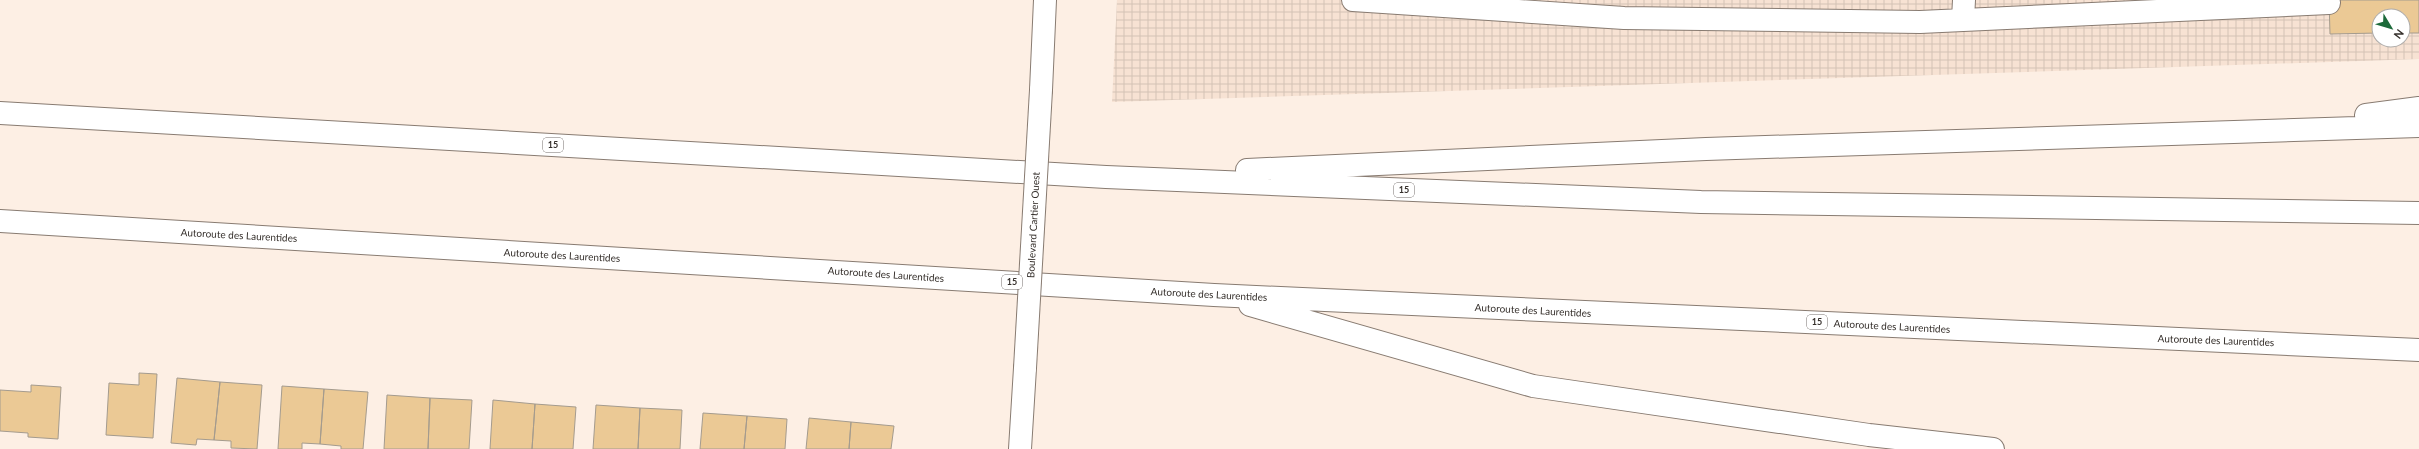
<svg xmlns="http://www.w3.org/2000/svg" width="2419" height="449" font-family="Lato,sans-serif">
<style>
.industrial{fill:url(#industrial-grid);fill-rule:evenodd}
.building{fill:#ebc995;stroke:#a49b8e}
.lines{fill:none;stroke-linecap:round;stroke-linejoin:round}
.minor-casing{stroke:#887b71;stroke-width:24}
.highway-casing{stroke:#887b71;stroke-width:24}
.minor{stroke:#fff;stroke-width:22}
.highway{stroke:#fff;stroke-width:22}
.minor-bridge-casing{stroke:#887b71;stroke-width:24;stroke-linecap:butt}
.minor-bridge{stroke:#fff;stroke-width:22}
.labels{text-anchor:middle;stroke-width:3.5;stroke-linejoin:round;paint-order:stroke}
.shield{fill:#fff;stroke:#726d6b;stroke-width:1}
.shield-label{font-size:9px;font-weight:bold;fill:#352f2b}
.street-label{font-size:10px;fill:#352f2b;stroke:#fff}
</style>
<defs>
<pattern id="industrial-grid" width="8" height="8" patternUnits="userSpaceOnUse"><rect width="8" height="8" fill="#f7e2d3"/><path d="M0 4h8M4 0v8" fill="none" stroke="#d4c2b5"/></pattern>
</defs>
<rect width="100%" height="100%" fill="#fdefe4"/>
<path class="industrial" d="M1117,0H2419V59L1112,102ZM2379,16H2403V40H2379Z"/>
<path class="building" d="M2329,0H2419V33H2403V16H2379V33L2330,34Z
M139,373L157,374L153,438L106,435L109,383L139,385Z
M177,378L220,382L214,440L197,439L196,445L171,443Z
M220,382L262,385L257,449L231,448V441L214,440Z
M31,385L61,387L58,439L28,437V433L0,431V390L31,392Z
M282,386L324,389L320,444L302,443V449H278Z
M324,389L368,392L363,449H341V446L320,444Z
M387,395L430,398L428,449H384Z
M430,398L472,400L469,449H428Z
M493,400L535,404L532,449H490Z
M535,404L576,407L573,449H532Z
M596,405L640,408L638,449H593Z
M640,408L682,410L680,449H638Z
M703,413L747,416L744,449H700Z
M747,416L787,419L785,449H744Z
M809,418L851,422L849,449H806Z
M851,422L894,426L891,449H849Z"/>
<g class="lines">
<g class="minor-casing">
<path id="minor" d="M1353,0L1624,18L1920,22L2329,3
M1963,19L1964,0
M1041,90L1045,0
M1020,449L1025,368"/>
</g>
<g class="highway-casing">
<path id="highway" d="M0,113L1106,177L1701,202L2419,213
M2366,115L2419,108
M1247,170L1706,149L2419,126
M0,221L1214,295L2419,350
M1250,305L1533,386L1869,435L1993,449"/>
</g>
<use href="#minor" class="minor"/>
<use href="#highway" class="highway"/>
<g class="minor-bridge-casing">
<path id="minor-bridge" d="M1025,368L1041,90"/>
</g>
<use href="#minor-bridge" class="minor-bridge"/>
</g>
<g class="labels">
<g class="shield">
<rect x="543" y="138" width="20" height="14" rx="3"/>
<rect x="1394" y="183" width="20" height="14" rx="3"/>
<rect x="1002" y="275" width="20" height="14" rx="3"/>
<rect x="1807" y="315" width="20" height="14" rx="3"/>
</g>
<g class="shield-label">
<text x="553" y="148">15</text>
<text x="1404" y="193">15</text>
<text x="1012" y="285">15</text>
<text x="1817" y="325">15</text>
</g>
<g class="street-label">
<text transform="translate(1033 225) rotate(-87)" y="4">Boulevard Cartier Ouest</text>
<text transform="translate(239 235) rotate(3)" y="4">Autoroute des Laurentides</text>
<text transform="translate(562 255) rotate(3)" y="4">Autoroute des Laurentides</text>
<text transform="translate(886 274) rotate(4)" y="4">Autoroute des Laurentides</text>
<text transform="translate(1209 294) rotate(3)" y="4">Autoroute des Laurentides</text>
<text transform="translate(1533 310) rotate(3)" y="4">Autoroute des Laurentides</text>
<text transform="translate(1892 326) rotate(3)" y="4">Autoroute des Laurentides</text>
<text transform="translate(2216 340) rotate(2)" y="4">Autoroute des Laurentides</text>
</g>
</g>
<g transform="translate(2391 28) rotate(128)"><circle r="19" fill="#ffffff" stroke="#aeacaa"/>
<path d="M0-3L7 15L0 10L-7 15Z" fill="#1c6a3a"/>
<text y="-6" font-size="11" font-weight="bold" text-anchor="middle" fill="#352f2b">N</text>
</g>
</svg>
